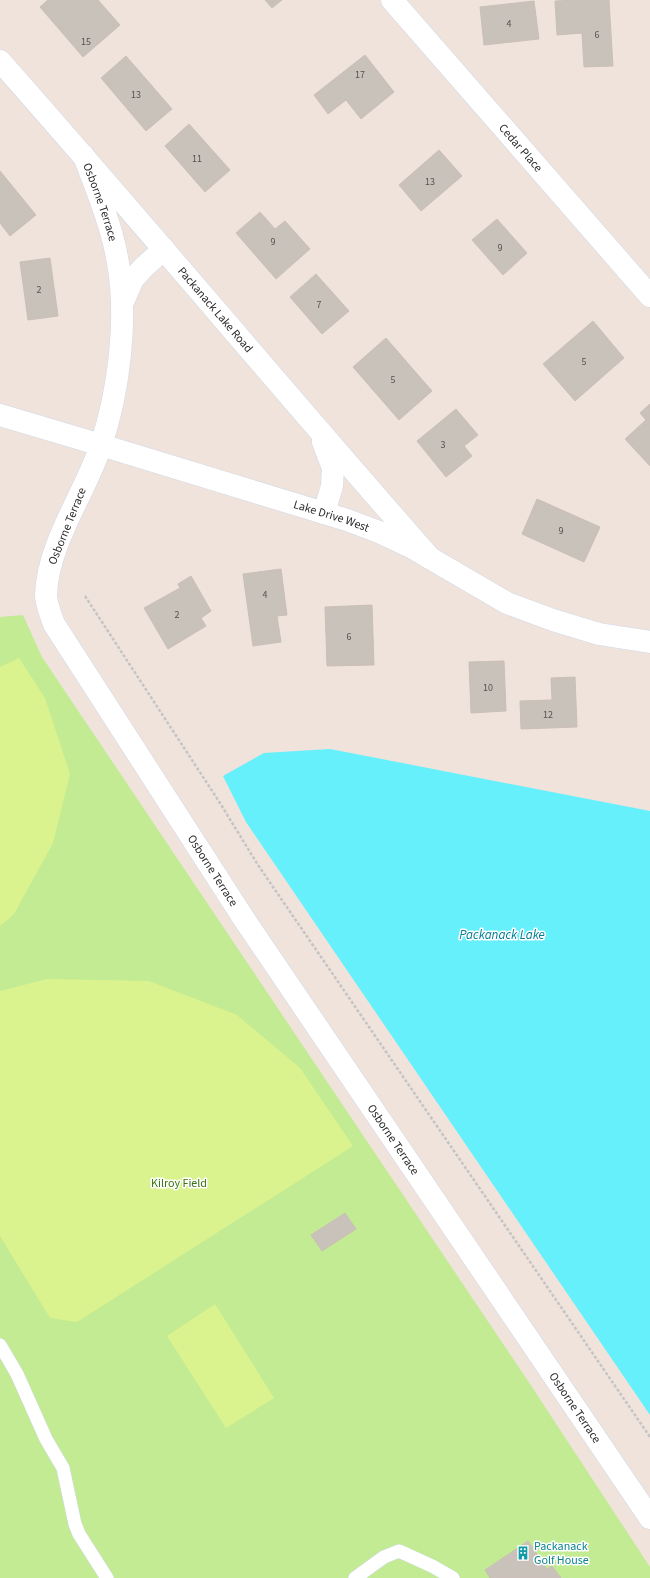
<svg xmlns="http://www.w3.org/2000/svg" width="650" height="1578" font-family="'Source Sans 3',sans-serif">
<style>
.green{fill:#c2eb93}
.pitch{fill:#dbf38e}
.water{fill:#65f0fc}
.building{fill:#c9c2bb;stroke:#cbbfb6}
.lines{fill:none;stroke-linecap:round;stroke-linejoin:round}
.lane-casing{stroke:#d1d9e6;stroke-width:14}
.street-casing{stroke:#d1d9e6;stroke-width:23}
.secondary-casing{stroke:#d1d9e6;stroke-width:23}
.path{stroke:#c4c4c4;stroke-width:2.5;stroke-dasharray:3 2;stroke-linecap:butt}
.lane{stroke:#fff;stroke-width:13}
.street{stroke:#fff;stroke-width:22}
.secondary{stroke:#fff;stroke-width:22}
.labels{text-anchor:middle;stroke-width:3;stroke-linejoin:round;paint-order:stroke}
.number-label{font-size:10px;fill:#535250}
.street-label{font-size:12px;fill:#2c2c2c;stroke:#fff}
.park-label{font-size:12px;fill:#387212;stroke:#fff}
.culture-label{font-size:12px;fill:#0d838f;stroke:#fff;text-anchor:start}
.water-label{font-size:13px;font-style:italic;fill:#037d94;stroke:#fff}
</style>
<rect width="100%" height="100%" fill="#efe3dc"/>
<path class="green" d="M23,615L42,657L530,1384L650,1567V1578H0V617Z"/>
<path class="pitch" d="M19,658L45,698L70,774L53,843L14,914L0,926V667Z
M47,979L149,981L237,1015L300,1068L353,1146L77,1322L50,1318L0,1236V991Z
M215,1304L274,1398L226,1428L167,1336Z"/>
<path class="water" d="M330,749L650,811V1415L246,822L223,776L264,753Z"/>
<path class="building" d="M48,0H98L120,25L83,57L40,7Z
M265,0H282L272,8Z
M577,0H609L613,66L584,67L582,33L557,35L555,1Z
M534,1L539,39L484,45L480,7Z
M365,55L394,92L361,119L346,100L328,114L314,95Z
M126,56L172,109L146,131L101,78Z
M189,124L230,170L205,192L165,146Z
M439,150L462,176L421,211L399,185Z
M0,171L36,215L10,236L0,223Z
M260,212L275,229L285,221L310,249L276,279L236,233Z
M497,219L527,253L503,275L472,240Z
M50,258L58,316L28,320L20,262Z
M316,274L349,311L322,334L290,297Z
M593,321L624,358L575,401L543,364Z
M386,338L432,391L399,420L353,367Z
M650,404V466L625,439L646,420L640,413Z
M456,409L478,435L464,446L472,456L446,477L417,441Z
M537,499L600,527L584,562L522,534Z
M281,569L287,615L277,616L281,642L253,646L243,574Z
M191,576L211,611L201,618L206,626L168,649L144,608L180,588L178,584Z
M372,605L374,665L327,666L325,607Z
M504,661L506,711L471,713L469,662Z
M575,677L577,727L521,729L520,701L552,700L551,678Z
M345,1213L356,1229L322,1251L311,1235Z
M528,1541L547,1569L552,1566L561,1578H490L485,1570Z"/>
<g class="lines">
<g class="lane-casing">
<path id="lane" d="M0,1345L17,1374L46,1439L63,1468L75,1524L79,1534L107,1578
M355,1578L384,1557L399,1551L432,1566L453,1578"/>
</g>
<g class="street-casing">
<g id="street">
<path id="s1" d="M392,0L650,296"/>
<path d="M0,415L101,445"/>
</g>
</g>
<g class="secondary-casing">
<g id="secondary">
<path id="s2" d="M0,61C145,225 285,393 430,558"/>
<path id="s3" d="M84,156C97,191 112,226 118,263C128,318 119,391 101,445C85,494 48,542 46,595C46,604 51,615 54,624L244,919L650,1518"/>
<path d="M122,304L133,279L144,267L164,249"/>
<path d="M323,442L333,468L332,486L324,513"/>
<path id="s4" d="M101,445L347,520L379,532L411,547L507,603L553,620L599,634L650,642"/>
</g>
</g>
<path class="path" d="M85,596L220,803L258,865L650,1437"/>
<use href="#lane" class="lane"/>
<use href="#street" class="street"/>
<use href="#secondary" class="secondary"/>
</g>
<defs>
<g id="building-bare" transform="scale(1.08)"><path d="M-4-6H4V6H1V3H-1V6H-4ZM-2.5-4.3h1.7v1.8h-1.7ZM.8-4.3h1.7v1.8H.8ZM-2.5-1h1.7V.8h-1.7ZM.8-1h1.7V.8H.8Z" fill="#0f9aa8" stroke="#fff" stroke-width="2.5" paint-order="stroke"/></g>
</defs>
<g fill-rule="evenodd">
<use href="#building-bare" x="523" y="1553"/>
</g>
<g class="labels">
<g class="number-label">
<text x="509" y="27">4</text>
<text x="597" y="38">6</text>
<text x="86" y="45">15</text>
<text x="360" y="78">17</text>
<text x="136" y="98">13</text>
<text x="197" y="162">11</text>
<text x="430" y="185">13</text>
<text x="273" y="245">9</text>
<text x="500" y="251">9</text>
<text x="39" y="293">2</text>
<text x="319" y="308">7</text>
<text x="584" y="365">5</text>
<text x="393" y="383">5</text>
<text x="443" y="448">3</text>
<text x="561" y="534">9</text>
<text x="265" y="598">4</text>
<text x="177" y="618">2</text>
<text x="349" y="640">6</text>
<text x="488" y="691">10</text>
<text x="548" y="718">12</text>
</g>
<g class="street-label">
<text dy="4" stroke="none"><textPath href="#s1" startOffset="196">Cedar Place</textPath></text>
<text dy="4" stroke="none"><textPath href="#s3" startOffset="49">Osborne Terrace</textPath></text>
<text dy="4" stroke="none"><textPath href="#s2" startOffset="329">Packanack Lake Road</textPath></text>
<text dy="4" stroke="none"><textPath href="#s4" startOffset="241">Lake Drive West</textPath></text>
<text transform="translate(67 526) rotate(-68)" y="4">Osborne Terrace</text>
<text dy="4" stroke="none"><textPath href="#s3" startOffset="781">Osborne Terrace</textPath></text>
<text dy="4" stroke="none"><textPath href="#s3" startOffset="1105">Osborne Terrace</textPath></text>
<text dy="4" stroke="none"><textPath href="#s3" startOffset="1429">Osborne Terrace</textPath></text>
</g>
<g class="park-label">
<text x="179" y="1187">Kilroy Field</text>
</g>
<g class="culture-label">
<text x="534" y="1550">Packanack<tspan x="534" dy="14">Golf House</tspan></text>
</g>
<g class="water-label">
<text x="502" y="939">Packanack Lake</text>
</g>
</g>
</svg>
